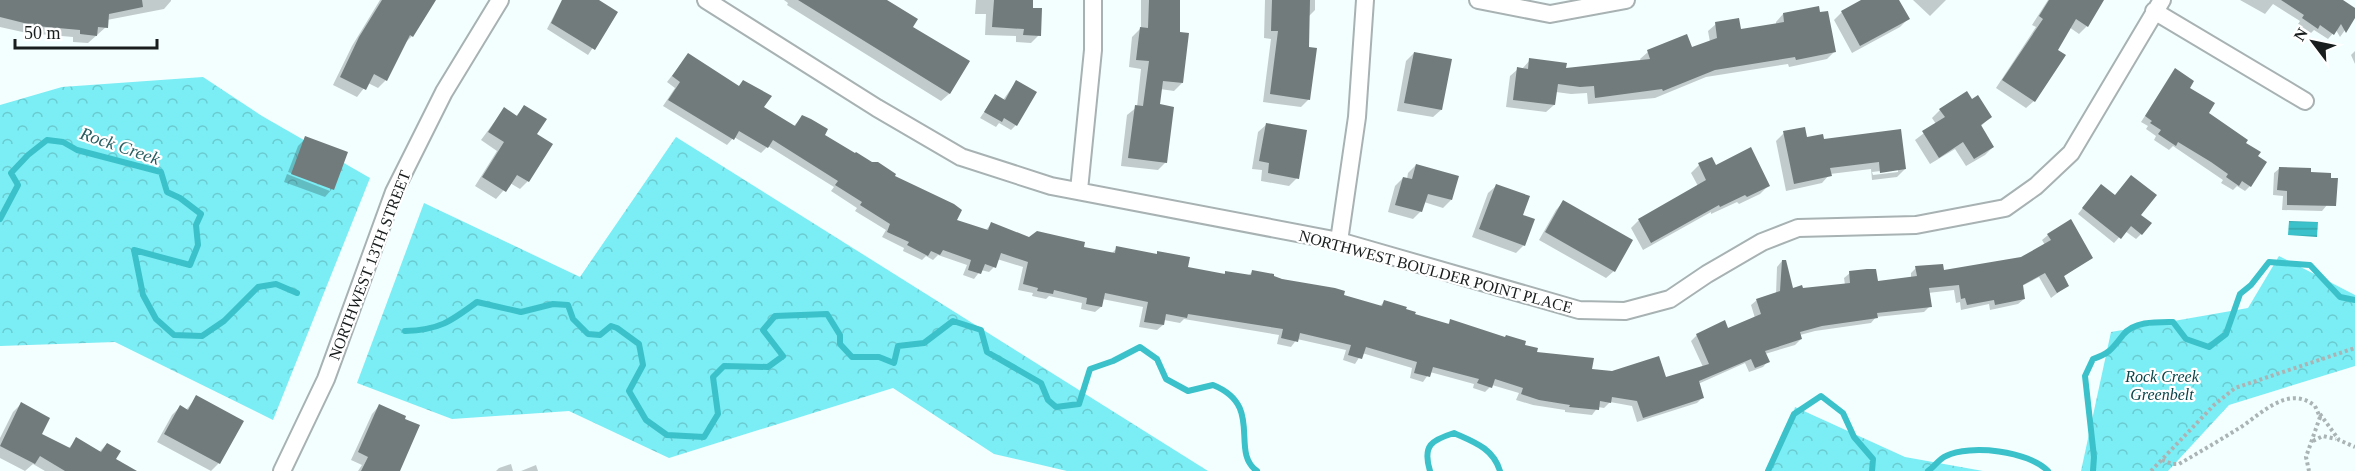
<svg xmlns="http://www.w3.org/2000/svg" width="2355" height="471" font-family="'Times New Roman',serif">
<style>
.park{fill:url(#park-crowns)}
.water{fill:url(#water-rules)}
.shadow{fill:#0003;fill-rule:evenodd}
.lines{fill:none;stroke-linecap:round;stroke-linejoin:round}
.stream{stroke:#3bc1c9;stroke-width:6}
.building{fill:#727b7c}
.minor-casing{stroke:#a8b2b3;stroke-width:20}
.path{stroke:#abb4b5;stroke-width:4;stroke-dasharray:3 3;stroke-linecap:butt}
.minor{stroke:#fff;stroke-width:16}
.labels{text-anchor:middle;stroke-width:4.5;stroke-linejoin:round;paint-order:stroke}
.street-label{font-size:16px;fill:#191d1d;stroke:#fff}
.park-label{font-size:16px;font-style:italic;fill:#0a4549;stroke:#fff}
.water-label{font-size:18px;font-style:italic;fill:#285e62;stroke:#fff}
</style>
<defs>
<pattern id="park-crowns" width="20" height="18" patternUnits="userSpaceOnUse" patternTransform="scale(1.5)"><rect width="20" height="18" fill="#7bedf4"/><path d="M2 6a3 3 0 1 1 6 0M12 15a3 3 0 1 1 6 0" fill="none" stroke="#6acbd1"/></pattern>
<pattern id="water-rules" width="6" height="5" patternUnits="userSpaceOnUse" patternTransform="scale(1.5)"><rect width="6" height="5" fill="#3bc1c9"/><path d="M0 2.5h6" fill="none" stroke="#33a5ac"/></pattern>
</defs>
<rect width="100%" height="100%" fill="#f3feff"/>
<path class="park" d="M203,77L262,116L370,178L273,420L115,342L0,346V105L62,87Z
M676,137L1208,471H1067L994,454L893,388L669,458L569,411L452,419L357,383L424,203L580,277Z
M2279,256L2355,295V366L2229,405L2168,471H2081L2111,332L2248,308Z
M1795,407L1905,457L1983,471H1765L1792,418Z"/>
<path class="water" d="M2289,221L2318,222L2317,237L2288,235Z"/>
<path class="shadow" d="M0,0H171V1L164,9L107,20L106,27L88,43L73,42V37L27,33L0,27Z
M380,0H434L412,36L403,45L386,80L378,88L368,83L357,97L333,85L352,46Z
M562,0H596L616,13L588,55L547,29Z
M784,0H885L911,28L968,62L949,94L941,101L787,5L788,3Z
M1032,0L1031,9L1039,35L1031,43L1016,42V36L985,35L986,14H975L976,0Z
M1141,0H1178L1182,83L1174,91L1160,89L1158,106L1166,162L1158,170L1121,166L1127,115L1137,107L1141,69L1129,67L1132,37L1141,28Z
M1265,0H1315V10L1308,17L1309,99L1301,107L1263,102L1271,39L1264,38Z
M1864,0H1898L1908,19L1900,27L1852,53L1834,20L1842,12Z
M1913,0H1946L1930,16Z
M2048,0H2102L2087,26L2079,34L2069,27L2056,50L2034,101L2026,108L1996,88L2036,27L2032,25Z
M2240,0H2341L2355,9V16L2340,37L2336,30L2328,39L2314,30L2311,33L2298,24L2300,21L2273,4L2265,14Z
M1783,14L1834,52L1827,59L1789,67L1788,64L1706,77L1655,98L1588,104L1587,93L1571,94L1556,92L1554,105L1546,112L1506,107L1510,76L1518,69H1522L1530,60L1565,70L1641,62L1640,59L1648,52L1691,49L1710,42L1708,31L1716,24L1740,31L1776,25V22Z
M2355,51V64L2351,55Z
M1414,53L1441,110L1433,117L1397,111L1406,61Z
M688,55L738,87L744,81L762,107L793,127L802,117L823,135L892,176L955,221L986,230L991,224L1029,239L1111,254L1117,248L1155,255L1158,253L1186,268L1223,275L1226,272L1248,276L1253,271L1379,307L1384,302L1413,315L1447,325L1451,321L1523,346L1535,353L1591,370L1665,379L1703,367L1691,341L1697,335L1727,330L1755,318L1751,305L1757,300L1776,294L1777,267L1782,261L1792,290H1802L1845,285L1844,278L1850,273L1876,282L1911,278V273L1916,268L1943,271L2022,259L2045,245L2042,240L2048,235L2091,257L2063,277L2068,285L2051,298L2039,277L2022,286L2024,299L2018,304L1990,310L1989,304L1961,310L1960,302L1956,303L1954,290L1928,293L1930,306L1924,312L1876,317L1871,323L1815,331L1800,335L1801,339L1795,345L1765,354L1768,361L1763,367L1749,372L1745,363L1698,384L1702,398L1697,403L1637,422L1632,406L1610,402L1604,408L1598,407L1592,415L1565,412V410L1533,405L1516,400L1519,393L1492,385L1485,392L1473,388L1474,384L1430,372L1423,382L1410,378L1412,368L1362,353L1355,364L1343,360L1346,350L1297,339L1291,347L1277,344L1279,335L1184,319L1180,323L1164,320L1163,325L1157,330L1139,327L1143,307L1102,299L1101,307L1095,312L1081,309L1082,303L1049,296L1046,299L1032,296L1033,293L1018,290L1023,267L997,259L994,267L989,272L981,270L974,279L963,275L967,265L938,255L933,260L926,256L922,260L903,251L904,248L882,237L886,230L855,211L857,208L831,191L834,187L768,146L761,153L734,137L727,145L663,106L675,88L667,82Z
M2175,70L2207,114L2250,186L2245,191L2237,186L2233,190L2221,183L2223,180L2173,146L2169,150L2154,140L2156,136L2146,129L2148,126L2141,122Z
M1016,82V125L1011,130L999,123L996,127L980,118L995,96L1003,100Z
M1971,101L1990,117L1980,127L1993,147L1985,155L1966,166L1955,149L1930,164L1915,140L1936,124L1932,118L1940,110Z
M525,107L535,135L551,145L528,181L520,189L510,183L496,199L475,186L497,151L481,140L504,109L516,116Z
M1266,125L1297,178L1289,186L1261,181L1262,170L1252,169L1258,132Z
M1784,133L1823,141L1905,169L1897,177L1872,180L1871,169L1830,174L1822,183L1786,191L1776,141ZM1898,169V172L1873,175L1872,172Z
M306,138L346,153L332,189L325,197L284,182L287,174L330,191V187L288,172L298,146Z
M1416,165L1451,200L1443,208L1424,202L1421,211L1413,219L1388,212L1395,186L1403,178L1407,179L1408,173Z
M1699,165L1715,167L1768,186L1760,194L1739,204L1737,202L1711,214V212L1643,250L1631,228L1639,220L1698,186L1691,173Z
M2280,168L2327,205L2322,211L2282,210L2283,196L2273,195L2274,173Z
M1496,186L1521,215L1524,245L1516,253L1472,237L1488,193Z
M2096,191L2139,215L2141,234L2136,239L2125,231L2114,243L2078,214Z
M1563,202L1614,271L1606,278L1539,240L1556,210Z
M197,397L242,421L219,463L211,471L157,442L172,415L180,407L186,410Z
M21,404L40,435L68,449L77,439L99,452L107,444L114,460L131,471H45L33,464L25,471L0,458V438L13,412Z
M379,406L394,471H358L362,465L351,460L372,414Z
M511,464L513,471H496L499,468Z
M536,465L538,471H521Z"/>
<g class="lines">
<path class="stream" d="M0,219L18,185L11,173L28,155L47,140L63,142L77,150L161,172L167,192L180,198L201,214L196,225L198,245L190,265L134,250L143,295L156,319L174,335L202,336L224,321L258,287L276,284L297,293
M405,331C439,330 450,322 477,302L521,312L553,304L568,305L573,319L588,334L600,335L611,326L617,328L639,344L643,365L629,391L646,420L667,435L704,437L718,414L713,377L724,366L768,367L783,356L763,330L775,316L827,314L840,335V344L852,357H879L894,363L898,346L924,343L953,321L981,330L987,352L1041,383L1048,400L1056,407L1079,404L1090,369L1113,361L1140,347L1157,359L1166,379L1188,391L1213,385C1265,406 1229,451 1257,471
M1430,471C1422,445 1432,440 1454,433C1474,442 1493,448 1500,471
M1768,471L1794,414L1821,396L1843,413L1854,437L1873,459L1872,471
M1928,471C1934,467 1939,459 1946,456C1970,444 2029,451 2048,471
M2093,471L2094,457L2085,376L2093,359C2110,353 2112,349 2123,335C2134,321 2157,322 2173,322L2186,339L2209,347L2226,334L2240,294L2251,285L2269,262L2310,265L2340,297L2355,300"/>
</g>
<path class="building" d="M0,0H142L143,7L109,14L108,28L98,27L97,36L80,34V30L36,26L0,17Z
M382,0H436L413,37L410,35L387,81L374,74L366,90L340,77L359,37Z
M562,0H599L618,12L595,50L551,23Z
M798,0H887L918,19L913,27L970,61L950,94Z
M994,0H1033V8H1042L1041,36L1023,35L1024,29L992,27Z
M1149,0H1180V32L1189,33L1183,83L1163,81L1160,104L1174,107L1167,163L1128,158L1135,105L1143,106L1149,61L1136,60L1140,27L1148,28Z
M1272,0H1310L1309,47L1317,48L1310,100L1270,94L1278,31H1271Z
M1861,0H1899L1910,19L1860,46L1841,11Z
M2049,0H2104L2088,27L2076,19L2058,50L2066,55L2035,102L2002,80L2043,19L2039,16Z
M2281,0H2343L2355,8V18L2346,33L2341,24L2334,35L2320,25L2318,29L2302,18L2304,15Z
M1819,6L1820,12L1828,11L1836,52L1796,60L1795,57L1715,70L1663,91L1662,89L1595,98L1594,86L1580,87L1558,84L1555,105L1513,100L1517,67L1528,69L1529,58L1567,63L1566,68L1650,59L1647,50L1687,34L1692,47L1717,38L1715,22L1739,18L1741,29L1784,22L1783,13Z
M1414,52L1452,59L1442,110L1404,103Z
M688,53L739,86L743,80L772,96L764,107L795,126L802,115L811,119L828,129L825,135L855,153L856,152L872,162H878L896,174L895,176L954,204L962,210L957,220L988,230L991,222L1029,237L1037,231L1085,242L1084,247L1115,253L1116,246L1157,254V251L1190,257L1188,267L1225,274V271L1251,275L1252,270L1274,274V276L1282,279L1335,288L1345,291L1344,295L1382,306L1384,300L1407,307L1406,309L1416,312L1415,314L1449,324L1450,319L1505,337L1506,335L1526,341L1525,345L1538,348L1537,352L1594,358L1592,369L1612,371L1659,356L1666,377L1709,364L1696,334L1725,320L1728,328L1761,314L1756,299L1780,291L1782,260H1786L1793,288L1802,285L1803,288L1850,283L1849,271L1867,269H1876L1878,281L1917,276L1915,266L1943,264L1944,270L2021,257L2051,240L2047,234L2071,219L2093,258L2064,276L2069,286L2057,293L2045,273L2023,285L2025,299L1995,305L1994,300L1967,305L1965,298L1961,299L1959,285L1929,288L1932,307L1877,313L1878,318L1822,326L1800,332L1802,339L1765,351L1770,362L1755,368L1751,359L1699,381L1704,398L1643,418L1637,401L1612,397L1611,403L1600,401L1599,410L1569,407L1570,405L1539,400L1521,394L1523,388L1495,379L1492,388L1477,383L1479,379L1433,367L1430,377L1414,373L1417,362L1366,347L1362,359L1348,355L1351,345L1300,333L1298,342L1281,338L1283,329L1188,314L1187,318L1166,314L1164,325L1144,322L1148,302L1105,293L1102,307L1086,304L1087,298L1054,290L1053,294L1037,291L1038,288L1023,284L1028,262L1001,253L996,268L985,264L981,274L968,270L971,260L943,250L940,255L931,251L928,256L907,245L909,242L887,232L890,224L860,205L862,202L835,185L838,181L773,140L768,148L739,131L734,140L668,100L680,82L672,76Z
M2175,68L2194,81L2190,88L2215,103L2209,113L2248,140L2246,143L2261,152L2258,156L2267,162L2251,187L2242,181L2239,186L2226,177L2228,174L2211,162L2178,142L2176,146L2158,134L2161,130L2150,123L2152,121L2145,116Z
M1016,80L1037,92L1017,126L1004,118L1002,122L984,112L995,94L1005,100Z
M1967,91L1972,99L1978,95L1992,117L1981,125L1994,147L1974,159L1963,142L1939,158L1922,131L1945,117L1939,109Z
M524,105L547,119L537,134L553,144L529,182L517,175L506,192L482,177L504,142L488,132L504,107L517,116Z
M1266,123L1307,130L1299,179L1268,173L1269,163L1259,161Z
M1805,127L1807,137L1823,134L1824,139L1901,129L1906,169L1880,173L1879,162L1830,168L1832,176L1794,184L1783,131Z
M305,136L348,152L334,190L291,174Z
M1751,147L1770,186L1747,197L1745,195L1720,207L1719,205L1651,243L1638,219L1706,180L1698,163L1712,157L1716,165Z
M1416,164L1459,176L1452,200L1428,194L1422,212L1395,205L1403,177L1412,179Z
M2279,167L2311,168V172L2331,173V178H2338L2336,206L2287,205V191L2277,190Z
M2131,175L2157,195L2141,215L2152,223L2142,235L2131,226L2121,239L2082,208L2101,184L2115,195Z
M1496,184L1530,196L1523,215L1535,219L1525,246L1479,229Z
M1563,200L1633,240L1615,272L1545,232Z
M196,395L244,421L220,464L164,434L180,405L188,410Z
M21,402L50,418L42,434L70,448L76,437L101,452L107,443L121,451L116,459L137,471H65L40,456L35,464L0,446Z
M379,404L406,416L405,419L420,425L400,471H361L368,457L358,452Z"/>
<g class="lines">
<g class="minor-casing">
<path id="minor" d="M706,0L877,108L961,157L1051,186L1339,241L1579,310L1625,311L1670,299L1707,274L1762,242L1798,228L1916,225L2005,208L2036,186L2071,153L2162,0
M1478,0L1550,14L1626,0
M2154,11L2305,101
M1079,190L1093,50V0
M1339,241L1357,117L1365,0
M282,471L326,379L394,192L444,92L500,0"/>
</g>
<path class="path" d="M2320,414L2339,440L2355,447
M2313,441L2323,436L2336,439
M2162,460L2172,464H2179C2198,453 2217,442 2236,430C2259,417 2287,383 2315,406L2320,417L2306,457L2309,471
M2151,471L2214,405L2235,388L2355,348"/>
<use href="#minor" class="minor"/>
</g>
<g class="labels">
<g class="street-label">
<text transform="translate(369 265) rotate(-69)" y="6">NORTHWEST 13TH STREET</text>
<text transform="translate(1436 271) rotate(15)" y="6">NORTHWEST BOULDER POINT PLACE</text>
</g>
<g class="park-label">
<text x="2162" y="382">Rock Creek<tspan x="2162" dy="18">Greenbelt</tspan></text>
</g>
<g class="water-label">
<text transform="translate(120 146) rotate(19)" y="6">Rock Creek</text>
</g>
</g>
<g transform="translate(2313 42) rotate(302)" stroke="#ffffff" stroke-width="4.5" paint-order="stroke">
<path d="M0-4.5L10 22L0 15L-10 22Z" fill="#191d1d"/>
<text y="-9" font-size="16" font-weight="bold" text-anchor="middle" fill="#191d1d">N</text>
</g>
<path d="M15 39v9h142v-9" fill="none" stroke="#191d1d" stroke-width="3"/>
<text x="24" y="39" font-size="18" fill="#191d1d" stroke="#ffffff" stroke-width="4.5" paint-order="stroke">50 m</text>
</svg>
